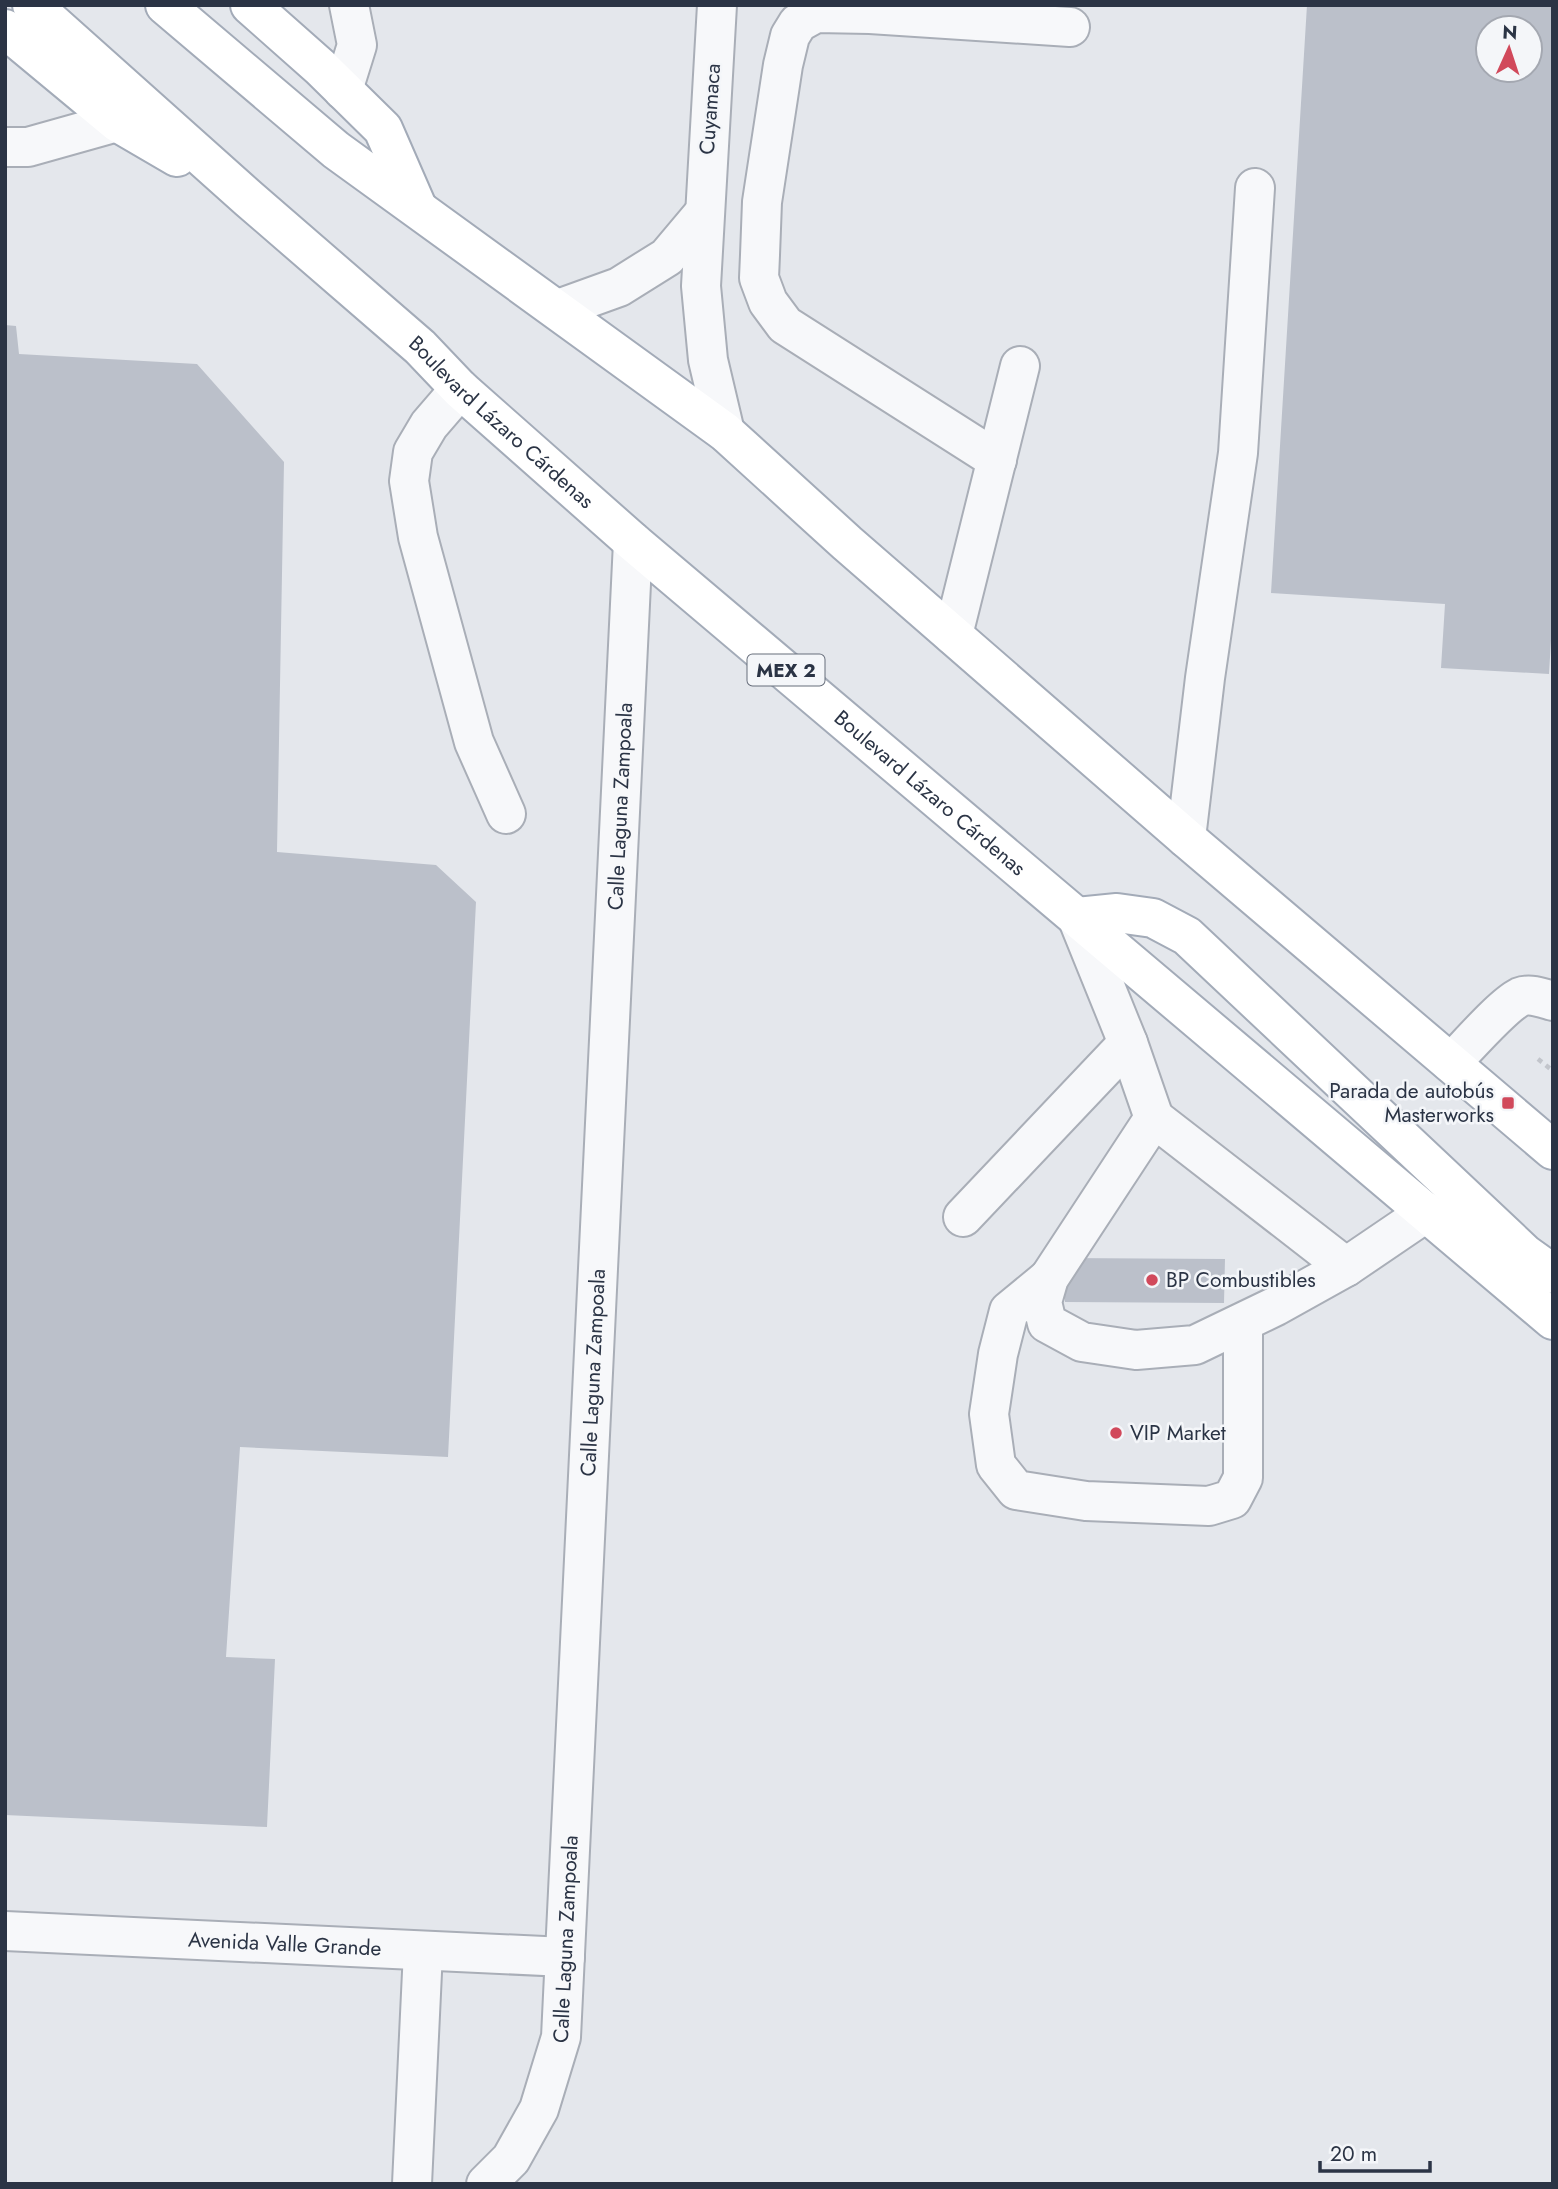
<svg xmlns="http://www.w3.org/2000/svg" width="1558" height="2189" font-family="Jost,sans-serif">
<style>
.building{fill:#bbc0ca;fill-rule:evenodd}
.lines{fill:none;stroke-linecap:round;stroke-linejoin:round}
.minor-casing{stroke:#a9aeb7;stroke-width:42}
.major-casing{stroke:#a3abb8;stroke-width:42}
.path{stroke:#c2c5cb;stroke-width:4.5;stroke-dasharray:5 5;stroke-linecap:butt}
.minor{stroke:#f7f8fa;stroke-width:38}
.major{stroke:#fff;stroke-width:38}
.poi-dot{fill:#d1495b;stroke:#f4f6f9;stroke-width:2.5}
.labels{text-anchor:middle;stroke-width:5;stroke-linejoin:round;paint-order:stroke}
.shield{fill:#f4f6f9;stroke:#676e7b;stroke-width:2}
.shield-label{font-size:19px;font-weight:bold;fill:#2b3445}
.street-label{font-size:21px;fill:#2b3445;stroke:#f4f6f9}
.poi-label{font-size:21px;fill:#2b3445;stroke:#f4f6f9;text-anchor:start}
</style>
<rect width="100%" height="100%" fill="#e4e7ec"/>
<path class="building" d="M1307,5H1553V607L1549,674L1441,668L1445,604L1271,593ZM1488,28H1530V70H1488Z
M5,325L16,326L19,354L197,364L284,462L277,852L436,865L476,902L448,1457L240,1447L226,1657L275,1659L267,1827L5,1815Z
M1065,1258L1225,1259L1224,1303L1065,1302Z"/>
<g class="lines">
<g class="minor-casing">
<g id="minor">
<path d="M717,5L701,286L708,360L725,432"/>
<path d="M343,90L357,45L349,5"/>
<path d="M5,147H28L117,122"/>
<path d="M558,309L619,287L667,257L704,213"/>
<path d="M460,389L429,425L413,452L409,481L418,537L474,742L506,814"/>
<path d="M997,460L785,325L768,302L759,278L760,255L762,202L783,65L790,36L798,23L816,13L870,14L1070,27"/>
<path d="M953,635L1020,366"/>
<path d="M1186,838L1205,678L1238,453L1255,188"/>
<path d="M1077,917L1128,1043L1154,1118L1049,1278L1042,1302L1047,1323L1082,1342L1136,1350L1195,1345L1276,1306L1346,1267L1427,1212"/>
<path d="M1451,1063C1467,1047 1502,1006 1520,997C1530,993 1543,998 1553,1001"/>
<path d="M1154,1118L1346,1267"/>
<path d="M963,1217L1128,1043"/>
<path d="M1049,1278L1009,1311L998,1354L989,1414L996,1465L1016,1490L1086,1501L1209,1506L1232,1499L1243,1478V1323"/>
<path id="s1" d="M5,1931L565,1957"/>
<path d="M412,2184L423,1951"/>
<path id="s2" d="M486,2184L511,2159L539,2109L561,2037L633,542"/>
</g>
</g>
<g class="major-casing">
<g id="major">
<path id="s3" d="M32,5L249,199L420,347L460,389L633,542L1553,1320"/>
<path d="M165,5L336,150L725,432L847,543L1186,838L1553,1150"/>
<path d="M250,5L320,67L383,129L417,207"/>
<path d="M5,29L117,122L177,157"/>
<path d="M1077,917L1117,913L1153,918L1187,936L1525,1254L1553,1274"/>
</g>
</g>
<path class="path" d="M1538,1059L1553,1071"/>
<use href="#minor" class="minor"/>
<use href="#major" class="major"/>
</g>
<g class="poi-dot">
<rect x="1501" y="1096" width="14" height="14" rx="3.5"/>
<circle cx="1152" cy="1280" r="7"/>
<circle cx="1116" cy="1433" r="7"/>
</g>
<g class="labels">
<rect class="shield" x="747.5" y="654.5" width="77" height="31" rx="5"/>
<g class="shield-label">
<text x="786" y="677">MEX 2</text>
</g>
<g class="street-label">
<text transform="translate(710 109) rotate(-86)" y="7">Cuyamaca</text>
<text dy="7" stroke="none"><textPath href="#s3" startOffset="628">Boulevard Lázaro Cárdenas</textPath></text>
<text dy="7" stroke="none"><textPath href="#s3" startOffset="1195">Boulevard Lázaro Cárdenas</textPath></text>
<text dy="7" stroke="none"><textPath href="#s2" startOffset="1400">Calle Laguna Zampoala</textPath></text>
<text dy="7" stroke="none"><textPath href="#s2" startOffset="833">Calle Laguna Zampoala</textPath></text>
<text dy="7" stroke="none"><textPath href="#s2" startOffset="266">Calle Laguna Zampoala</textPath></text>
<text dy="7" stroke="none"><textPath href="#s1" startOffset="280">Avenida Valle Grande</textPath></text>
</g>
<g class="poi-label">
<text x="1494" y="1098" text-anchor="end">Parada de autobús<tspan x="1494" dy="24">Masterworks</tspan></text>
<text x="1166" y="1287">BP Combustibles</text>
<text x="1130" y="1440">VIP Market</text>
</g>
</g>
<rect width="1558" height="2189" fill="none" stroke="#2b3445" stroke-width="14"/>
<g transform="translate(1509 49) rotate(3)"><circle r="33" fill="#f4f6f9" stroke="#a4a8b1" stroke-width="2"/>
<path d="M0-5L12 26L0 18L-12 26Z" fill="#d1495b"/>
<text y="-10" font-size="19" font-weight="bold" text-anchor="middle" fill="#2b3445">N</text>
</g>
<path d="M1320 2161v10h110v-10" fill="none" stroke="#2b3445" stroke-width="3.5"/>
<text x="1330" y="2161" font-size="21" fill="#2b3445" stroke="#f4f6f9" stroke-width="5" paint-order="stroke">20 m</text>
</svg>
